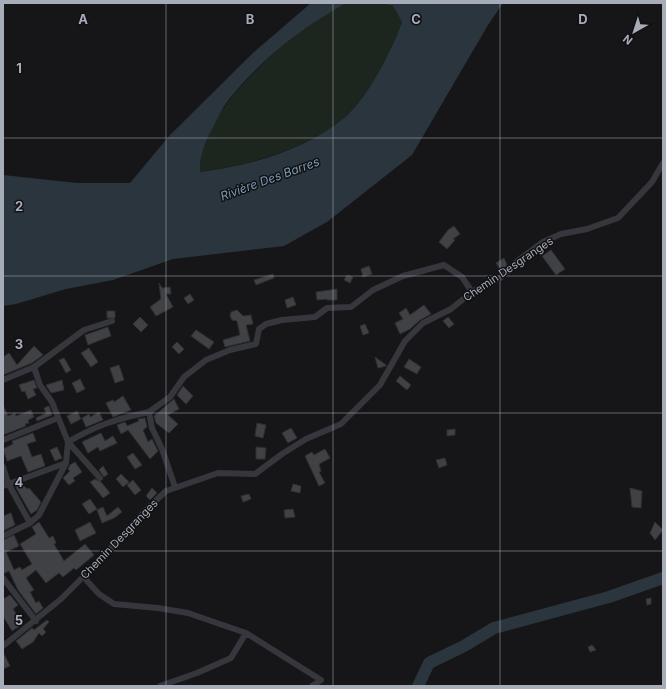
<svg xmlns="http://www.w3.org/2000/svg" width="666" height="689" font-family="Inter,sans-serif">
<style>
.green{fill:#1d261e}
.water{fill:#2b353d}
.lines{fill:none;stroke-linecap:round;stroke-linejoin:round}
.river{stroke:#2b353d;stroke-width:12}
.building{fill:#404145;stroke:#302f34}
.street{stroke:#36373d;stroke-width:6}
.grid{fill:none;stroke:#a7acb9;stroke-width:1;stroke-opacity:0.55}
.labels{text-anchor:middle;stroke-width:3;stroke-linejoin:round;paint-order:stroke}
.street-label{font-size:11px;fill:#a7acb9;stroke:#111113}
.water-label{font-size:12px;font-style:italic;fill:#7b9ab6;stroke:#111113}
.grid-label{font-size:13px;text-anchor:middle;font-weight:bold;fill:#a7acb9;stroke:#111113;stroke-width:3;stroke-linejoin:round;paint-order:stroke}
</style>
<rect width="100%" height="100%" fill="#161618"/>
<path class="green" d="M346,3H382L393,6L402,22C392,50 367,98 344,118C304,150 250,165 200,172C197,117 274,49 317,20C326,13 336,8 346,3Z"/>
<path class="water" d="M311,3H346C301,28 259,61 227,102C221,110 217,120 212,129C205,142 199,157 200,172C250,166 305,150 344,118C367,99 392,50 402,22L393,6L382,3H503L488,25L412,155L327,222L284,246L173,259L113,280L66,289L16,304L3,306V175L77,183H130L170,135L254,52Z"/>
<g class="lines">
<path class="river" d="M418,686L429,663L464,646L494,628L609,597L663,578"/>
</g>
<path class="building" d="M454,226L460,234L453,239L455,240L447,249L439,242L448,230Z
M551,250L565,269L556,275L542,256Z
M504,258L507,265L501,271L496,263Z
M369,266L372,274L363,277L361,269Z
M273,274L274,278L256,285L254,280Z
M347,275L353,277L350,283L344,280Z
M159,283L162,288L170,287L171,294H166L173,307L156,316L150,307L161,299Z
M337,289V300H327V299L317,300L316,292Z
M190,294L194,300L188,304L184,298Z
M293,297L296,305L287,308L285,300Z
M424,305L431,314L420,320L410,329L400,334L395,323L403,319L399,313L406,308L410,315Z
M237,310L243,316L251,315L253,324L246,325L250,341L225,347L223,340L240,335L237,321L232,320L230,316L231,312Z
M107,311H115V318H107Z
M140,317L148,325L141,332L133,324Z
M448,317L454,324L449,328L443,321Z
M365,324L369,333L363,335L360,326Z
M108,327L111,336L88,345L85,335Z
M196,330L214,342L209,349L191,336Z
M177,342L184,349L179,354L172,347Z
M34,346L43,355L32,363L3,375V357L9,353L17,365Z
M89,348L98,362L91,367L81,353Z
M375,357L386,365V366L378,368Z
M64,358L71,370L66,373L59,360Z
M409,359L421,367L417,374L404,367Z
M119,365L124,380L115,383L110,368Z
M400,376L411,385L407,390L396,381Z
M80,379L85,389L77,393L72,383Z
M34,380L37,388L33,389L36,395L28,399L25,391L22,392L19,385Z
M62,380L64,390L51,393L46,385Z
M183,386L193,396L186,404L177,395Z
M123,396L131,410L113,417L106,403L113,400L114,402Z
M174,399L179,409L168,415L178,424L169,433L156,423L154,416Z
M3,405L8,416L15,413L16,416L31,410L34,417L28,420L29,423L25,424L26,426L3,435Z
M49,406L52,415L37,421L36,418L46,413L44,408Z
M77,411L81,419L71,424L67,416Z
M99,412L103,420L86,427L82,418L89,414L90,417Z
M145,418L147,427L143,430L148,442L152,439L158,451L150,459L128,430L121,434L117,425L125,422L127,426L139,421L138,419Z
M257,423L266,425L263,438L255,436Z
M291,428L297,438L288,443L282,433Z
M455,429V435L447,436V430Z
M33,433L36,441L27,444L32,457L41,454L45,466L28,472L21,456L7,461L3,449L13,444L12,441Z
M101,433L105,441L113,436L117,443L100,451L98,447L88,453L82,442Z
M57,447L62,458L55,461L50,450Z
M256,447L266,448L265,459H256Z
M325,449L330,458L319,464L321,471L319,472L325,483L319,486L305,456L312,452L314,455Z
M133,453L142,465L135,469L127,457Z
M445,458L447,465L439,468L436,460Z
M75,462L82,472L73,478L75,481L69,485L63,478L70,471L68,469L70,465Z
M103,466L108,474L104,477L99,470Z
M121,474L129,482L123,487L116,479Z
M95,479L101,482L110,493L103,498L90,482Z
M133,480L141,490L135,495L127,485Z
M22,484L27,489L29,488L41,502L37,510L31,514L15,486Z
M293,484L301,486L300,493L291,491Z
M152,488L157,493L150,500L146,496Z
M630,488L642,491L641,508L632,507Z
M249,494L251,499L243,502L241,496Z
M90,499L97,509L89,514L82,504Z
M103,507L107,516L118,507L122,512L114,518L102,523L97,510Z
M293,509L295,517L285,518L284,510Z
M11,513L15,525L3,531V516Z
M39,522L49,538L53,536L56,543L54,544L64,561L85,544L94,555L76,570L74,568L63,577L59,573L46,583L36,570L26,578L34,590L30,592L36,603L39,601L43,608L36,614L18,590L9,571L3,574V540L14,535L19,546L6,552L14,570L20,567L22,570L32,564L20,544L36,534L32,527Z
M90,522L96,533L80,541L75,530Z
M655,522L663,530L655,540L650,533Z
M10,595L18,605L13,609L23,624L12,631L3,616V599Z
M651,598V604L647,605L646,599Z
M47,620L49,622L43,629L46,632L42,636L39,633L33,642L22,649L16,641L32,628L34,630Z
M592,645L596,650L590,652L588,647Z
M3,652L10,666L3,669Z"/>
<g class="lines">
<path class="street" d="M3,380L34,367
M149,412L170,397L184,377L206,360L230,350L256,344L259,329L266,324L282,320L315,317L327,308L351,307L373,290L403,276L444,265L462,277L472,292
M3,440L58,418
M3,467L8,483L30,523
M100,478L68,442L52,402L40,385L34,367L84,330L112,321
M3,486L66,463
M3,536L30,523L39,515L66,463L68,442C97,425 116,419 149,412L152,428L162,449L175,487
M85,573L87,581L99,594L114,604L158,608L188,613L246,633L321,680L312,686
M3,578L36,621
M3,646L61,599L97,563L146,510L166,491L218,473L255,474L282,454L306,439L341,424L380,385L405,341L423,323L451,309L472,292L500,278L520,259L543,242L561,234L587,229L618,218L652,182L663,163
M160,686L197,673L231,658L246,633"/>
</g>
<path class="grid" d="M166,3V686M333,3V686M500,3V686M3,138H663M3,276H663M3,413H663M3,551H663"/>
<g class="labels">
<g class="street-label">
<text transform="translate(508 269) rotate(-34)" y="4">Chemin Desgranges</text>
<text transform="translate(119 539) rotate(-46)" y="4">Chemin Desgranges</text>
</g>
<g class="water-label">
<text transform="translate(270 179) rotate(-20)" y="4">Rivière Des Barres</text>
</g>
</g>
<g class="grid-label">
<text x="83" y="24">A</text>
<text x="250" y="24">B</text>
<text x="416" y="24">C</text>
<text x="583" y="24">D</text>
<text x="19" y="73">1</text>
<text x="19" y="211">2</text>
<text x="19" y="349">3</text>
<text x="19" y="487">4</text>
<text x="19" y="625">5</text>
</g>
<rect width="666" height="689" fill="none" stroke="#a7acb9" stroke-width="8"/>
<g transform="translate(634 32) rotate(219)" stroke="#111113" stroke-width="3" paint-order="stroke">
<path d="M0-3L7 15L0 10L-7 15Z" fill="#a7acb9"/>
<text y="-6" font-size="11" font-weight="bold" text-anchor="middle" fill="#a7acb9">N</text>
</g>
</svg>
